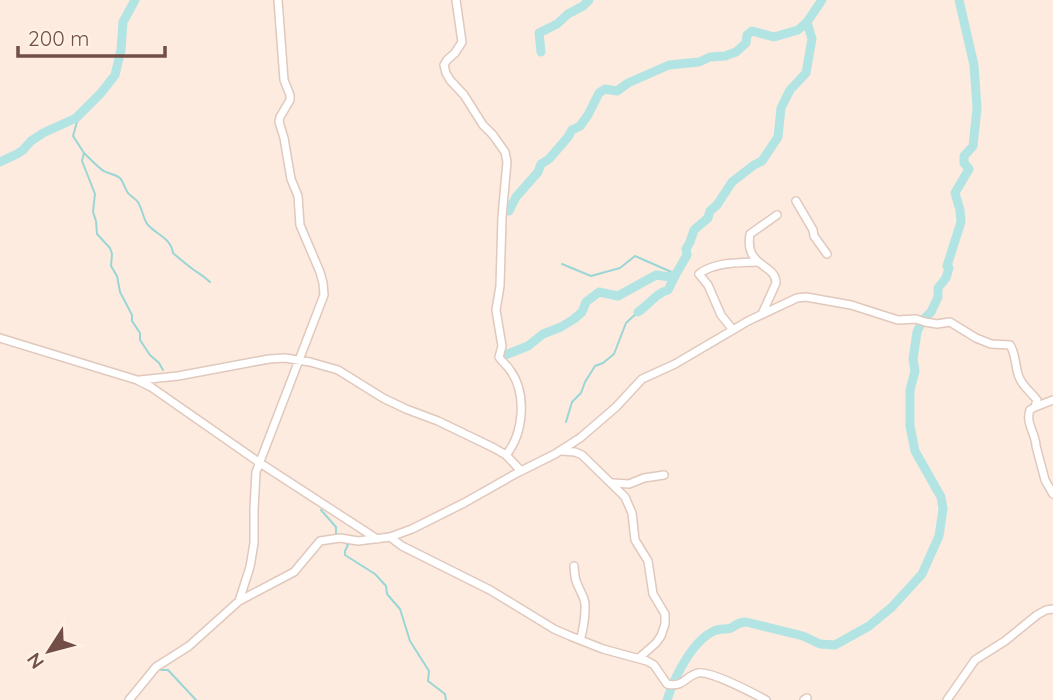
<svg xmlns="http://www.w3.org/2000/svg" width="1053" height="700" font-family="Quicksand,sans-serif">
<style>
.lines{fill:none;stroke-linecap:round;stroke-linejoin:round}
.stream{stroke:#9ad6d6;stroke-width:2}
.river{stroke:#b3e4e4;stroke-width:9}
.minor-casing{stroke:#e1c8bd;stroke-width:10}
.minor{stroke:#fff;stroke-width:7}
</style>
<rect width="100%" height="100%" fill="#fcebde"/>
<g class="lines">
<path class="stream" d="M76,118L77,122L73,136L84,153L82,161L95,194L93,212L96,221L97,234L110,248L112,254L111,266L117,276L120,292L132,315V321L140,333V340L150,355L159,363L163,370
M84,153C86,155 101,170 104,171C109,174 115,174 120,178C124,182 124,188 128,193C131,197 137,199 139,204C143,211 143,219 148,225C157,235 171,238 173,253C180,259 187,265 194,270C200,274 204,276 210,282
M562,264L591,276L620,268L635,256L676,274
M566,422L572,402L581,393L585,382L595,366L603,363L614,354L626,323L638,312
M321,510L336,527V535
M344,542L348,545L345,551V555L375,574L386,586L387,594L400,609L410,641L429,671L428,681L445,694L446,700
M161,670H168L196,700"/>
<path class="river" d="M541,52L539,33L557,24L568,14L583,6L589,0
M0,162L17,154L23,150L31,141L43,133L76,118L101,93L115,75L121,50L123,22L135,0
M509,211L516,197L538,172L541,164L549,159L568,137L572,130L580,126L588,115L599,93L605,89L617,91L628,83L669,65L699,62L710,57L725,56L736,52L746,43L747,35L752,31L774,37L798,30L807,22
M638,312C649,305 656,293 668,290L676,274
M500,357L528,346L543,334L561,327L574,319L582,312L586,302L599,292L618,296L656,275L670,277L676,274L687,255L686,249L690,242L694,230L708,218L710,211L717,205L732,182L754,165L762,161L778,137L781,108L790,90L806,73L812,39L807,22L822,0
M667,700C674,678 692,641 714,631C720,628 726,630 731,628C737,625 738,622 746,622L803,636L820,644L835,645L869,626L892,607L922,574L939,536L943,509L941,497L915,451L910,426V390L915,371L913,359L917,332L922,321L931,312L938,297V288L946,278L949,268L947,266L961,222L960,210L955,193L969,169L964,163V156L973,146L977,108L974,65L959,0"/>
<g class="minor-casing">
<path id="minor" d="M456,0L462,42L455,53L447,60L444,65L446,73L450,80L464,95L483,125L493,135L505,152L507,162L502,217L500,286L496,310L502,346L499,357C502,362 507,365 510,370C527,393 524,433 506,455
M796,201L813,230L814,236L827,254
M762,314L776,283C776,263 744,268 750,234L777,215
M733,330L721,315L708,285L699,274C714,262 738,263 756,262
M0,338L137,380L151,387L260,463L377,539
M140,380L178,376L269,359L285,358L310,362L338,370L383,398L406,409L438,421L494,448L506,455L521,471
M1035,407L1053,400
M562,451L575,452L582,455L625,497L632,513L635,540L648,561L653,594L665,614V624L661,636L656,643L639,658
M613,483L629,484L644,478L664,475
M390,537L402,546L490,590L554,629L570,636L603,649L647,661L654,665L667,684C684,688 685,676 698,673C711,671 753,693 766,700
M574,566C575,585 578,584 584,599C587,609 583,631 580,640
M239,601L250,567L254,543V509L256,472L324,295L323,283L320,272L300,225L298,196L291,179L284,138L279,122L280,117L290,100V95L284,80L278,0
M129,700L156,667L189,646L239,601L294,572L320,541L340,538L358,541L390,537L412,529L464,503L517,473L555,454L580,438L616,407L642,379L675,364L748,321L797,298L806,297L851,305L898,320L916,319L925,322L937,324L950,322L976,338L991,344L1010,345C1016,354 1015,367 1019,377C1023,387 1031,392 1037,400L1035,407L1030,410C1025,423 1036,434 1036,446L1045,480L1053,494
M804,700L807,698
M947,700L975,660L1005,641L1037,615L1046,610L1053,609"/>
</g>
<use href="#minor" class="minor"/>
</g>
<g transform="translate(49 651) rotate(234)" stroke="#fff0e4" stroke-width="5" paint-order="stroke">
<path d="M0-5L12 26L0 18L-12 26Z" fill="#714f47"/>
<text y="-10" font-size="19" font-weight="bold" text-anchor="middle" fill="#714f47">N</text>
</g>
<path d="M18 46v10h147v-10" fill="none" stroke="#714f47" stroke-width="3.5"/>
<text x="28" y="46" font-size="21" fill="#714f47" stroke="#fff0e4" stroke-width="5" paint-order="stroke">200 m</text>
</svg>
